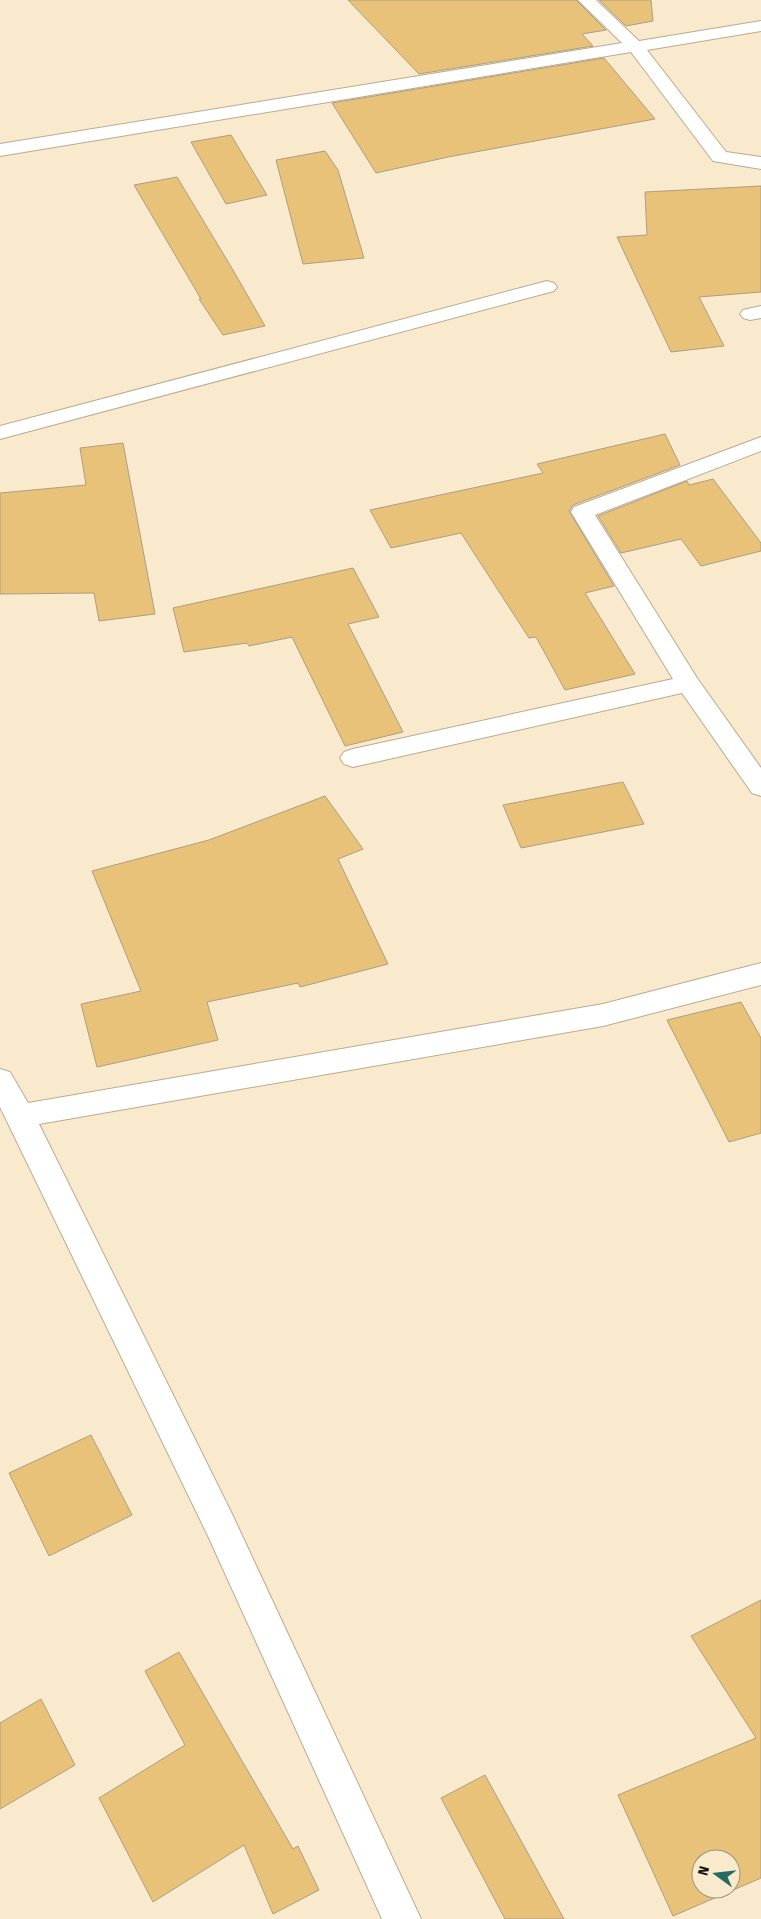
<svg xmlns="http://www.w3.org/2000/svg" width="761" height="1919" font-family="'Fira Sans',sans-serif">
<style>
.building{fill:#e7c278;stroke:#ac9e83;fill-rule:evenodd}
.lines{fill:none;stroke-linecap:round;stroke-linejoin:round}
.minor-casing{stroke:#baab90;stroke-width:2}
.minor{fill:#fff;fill-rule:evenodd}
</style>
<rect width="100%" height="100%" fill="#f9eacd"/>
<path class="building" d="M348,0H576L606,30L582,34L593,46L419,74Z
M599,0H651L653,21L626,26Z
M604,58L655,119L448,157L376,173L332,103Z
M231,135L267,195L226,204L191,142Z
M325,151L338,170L364,258L303,264L276,160Z
M177,177L233,270L265,326L223,335L199,299H201L134,185Z
M761,186V292L699,297L724,346L671,352L617,237L647,235L645,192Z
M665,434L680,465L573,505L569,511L614,586L585,593L635,674L565,690L536,637L529,638L461,533L391,548L370,510L543,473L537,464Z
M123,443L155,614L99,621L94,593L0,594V493L86,485L80,448Z
M713,479L761,543V551L701,566L681,539L621,553L598,516L687,481L689,485Z
M353,568L379,617L348,624L403,732L345,746L292,637L249,646L247,643L184,652L173,608Z
M623,782L644,824L521,848L503,805Z
M325,796L363,849L338,859L388,964L300,987L298,983L207,1002L218,1040L97,1067L81,1004L141,991L92,871L209,840Z
M741,1002L761,1038V1133L729,1142L667,1020Z
M91,1435L132,1515L49,1556L9,1473Z
M761,1600V1878L673,1916L618,1795L756,1738L691,1636ZM701,1859H731V1889H701Z
M179,1652L293,1849L298,1846L319,1890L273,1914L244,1845L153,1902L99,1798L185,1745L145,1671Z
M41,1699L75,1765L0,1809V1723Z
M485,1775L564,1919H505L441,1798Z"/>
<g class="lines">
<g class="minor-casing">
<path id="minor" d="M578,0H596L639,41L761,21V31L647,50L726,152L761,157V169L713,161L631,52L0,156V144L622,43Z
M547,281L554,283L557,287L554,291L0,439V426Z
M761,306V318L750,320L743,318L740,314L743,310Z
M761,437V451L595,515L697,678L761,768V796L752,793L682,693L353,767L344,764L340,758L344,752L353,749L673,679L571,512L574,507Z
M761,963V985L603,1026L39,1124L232,1514L421,1919H382L208,1536L0,1107V1069L10,1072L28,1103L603,1004Z"/>
</g>
<use href="#minor" class="minor"/>
</g>
<g transform="translate(716 1874) rotate(285)"><circle r="24" fill="#f9eacd" stroke="#9e937e"/>
<path d="M0-4L9 19L0 12L-9 19Z" fill="#246c61"/>
<text y="-8" font-size="14" font-weight="bold" text-anchor="middle" fill="#151007">N</text>
</g>
</svg>
